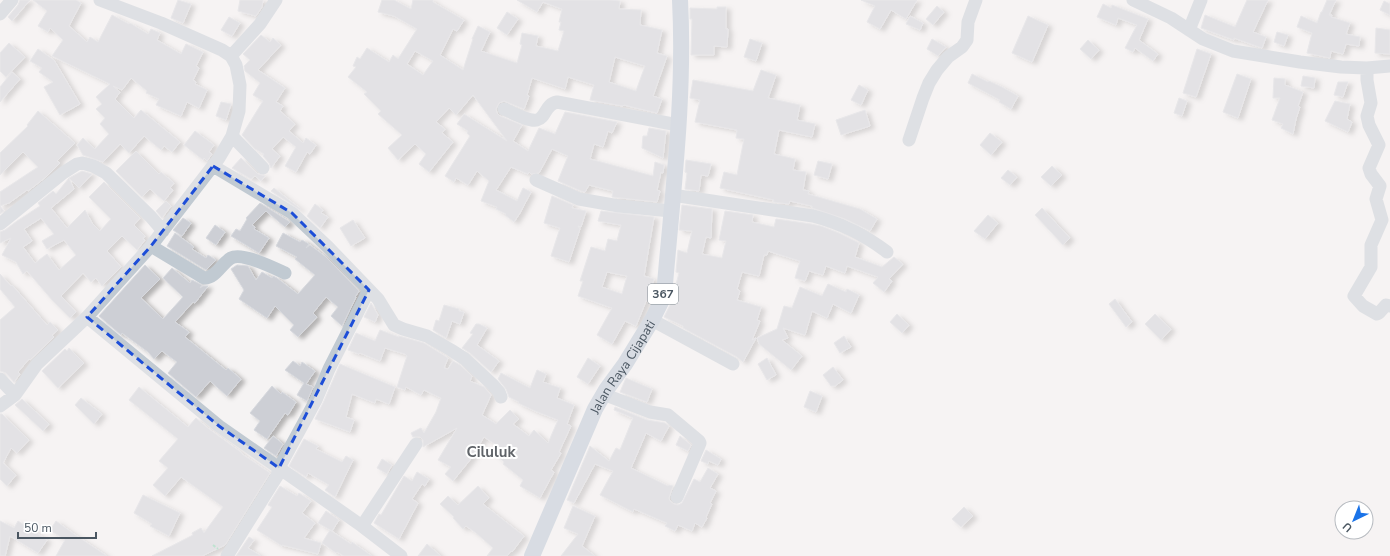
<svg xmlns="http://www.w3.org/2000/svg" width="1390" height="556" font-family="'Nunito Sans',sans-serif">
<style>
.building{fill:#cdcfd5;stroke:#d7d9de;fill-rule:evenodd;filter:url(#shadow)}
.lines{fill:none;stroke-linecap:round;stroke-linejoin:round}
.path{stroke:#7ad0a6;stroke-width:2;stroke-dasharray:3 2;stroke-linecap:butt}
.minor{stroke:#c1cad2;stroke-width:13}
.major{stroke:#b3c2d1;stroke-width:16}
.marked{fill:none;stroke:#1d4ed8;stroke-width:3;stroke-dasharray:8 5;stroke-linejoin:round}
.labels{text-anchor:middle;stroke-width:4;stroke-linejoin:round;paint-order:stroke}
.shield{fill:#fff;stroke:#808990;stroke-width:1}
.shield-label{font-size:12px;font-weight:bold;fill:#4a5661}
.street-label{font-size:13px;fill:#4a5661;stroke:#fff}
.quarter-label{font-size:15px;font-weight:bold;fill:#5f6368;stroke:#fff}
</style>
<defs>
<filter id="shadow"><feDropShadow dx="4.5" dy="2.5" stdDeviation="2" flood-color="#0004"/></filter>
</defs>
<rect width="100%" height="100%" fill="#f5f3f3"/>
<path class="building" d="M20,0H30L12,21L8,17L18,5Z
M33,0H76L81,3L69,26L87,42L90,37L98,42L112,15L129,24L130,23L148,34L151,29L160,33L157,40L181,54L186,44L203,52L196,66L199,68L193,80L196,82L195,84L207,90L199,108L187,102L181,116L156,105L159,99L146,93L147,91L131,78L122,90L113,86L120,92L115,99L134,118L141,110L180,142L172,152L164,146L161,150L144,136L129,153L120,144L103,162L83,155L77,145L83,138L95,149L109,134L100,124L105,118L96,109L102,104L96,97L110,84L52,56L63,40L50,28L48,32L38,26L47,11Z
M178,0L191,4L183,23L171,18Z
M240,0H263L262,7L256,16L238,11Z
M382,0H394L411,9L413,0H433V2L464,20L457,31L453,29L440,55L463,70L473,39H472L478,26L490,32L481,51L517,63L522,45L520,44L522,33L538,36L536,46L558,51L564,31L559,30L561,22H559L562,9L543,2L537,12L517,0H610L620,1L619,9L641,10L640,25L662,30L657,53L667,56L653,96L662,99L657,113L624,105L623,106L590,100L594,85L568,77L565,89L532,78L527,95L529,96L524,109L504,101L499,103L496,109L497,113L500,116L522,125L513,141L528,151L539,128L555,134L565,112L617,122L612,133L608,131L603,147L594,144L590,159L653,176L655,162L664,165L663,173L661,172L657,190L660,191L657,202L612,197L613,191L589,185L585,192L581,191L558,181L568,156L552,149L539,173L531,174L529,172L528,174L511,167L496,190L517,201L523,188L531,192L520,213L514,222L505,215L506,214L496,209L497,207L481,201L489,181L477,171L468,185L456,178L454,182L445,176L470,136L467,133L468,131L457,124L464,114L507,141L473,95L456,115L449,108L436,122L445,129L442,133L453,142L429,172L419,164L426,154L415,144L398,160L388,148L402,135L378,114L381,111L364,94L367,92L348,77L356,67L353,66L357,57L360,59L367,48L389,62L393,55L398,59L417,29L394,16L378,12ZM415,51L433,61L423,75L407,64ZM615,57L645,66L636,91L609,82Z
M861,0H917L906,19L891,10L880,29L867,22L875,6Z
M1247,0H1268L1253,32L1266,37L1262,48L1234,38V40L1201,28L1205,15L1235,27Z
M1327,0H1336L1329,15H1332L1331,17L1350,23L1346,34L1360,37L1359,46L1346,44L1343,54L1331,51L1330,58L1307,53L1312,33L1297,27L1301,16L1317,23L1321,12H1322Z
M1384,1L1390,4V15L1380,10Z
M1103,4L1111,8L1112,5L1148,19L1139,40L1158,54L1153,61L1135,48L1133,52L1125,48L1137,25L1118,18L1116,25L1097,17Z
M937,6L944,12L933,25L926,19Z
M717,7H726V29H728L727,47L714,46V55H691L692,19H690V8L717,9Z
M507,12L518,19L507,35L497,28Z
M910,16L923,23L920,30L906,24Z
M1028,16L1048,25L1032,62L1012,53Z
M229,17L240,23L232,36L221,30Z
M1376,28L1390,30V54L1375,53Z
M1277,32L1288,35L1284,46L1274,42Z
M261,35L270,42L273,38L281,45L258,70L285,88L276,102L283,106L280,111L295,124L289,131L303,143L306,138L316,145L310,154L307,152L296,172L285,166L296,147L283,137L272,149L280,156L271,168L269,163L263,156L264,154L255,149L242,135L263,101L253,95L260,83L245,71L244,66L250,60L243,54Z
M750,39L762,43L756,61L744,57Z
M932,39L946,47L938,56L927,49Z
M1088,40L1099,50L1091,59L1080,49Z
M9,43L25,57L6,77L0,71V53Z
M38,49L54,60L80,104L60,115L44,87L53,82L39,72L42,68L30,61Z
M1197,49L1211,54L1196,97L1183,93Z
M761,70L776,75L768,98L800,105L797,120L815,124L812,137L779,130L774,154L795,159L793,170L806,172L803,190L809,191L808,194L860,209L877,219L870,231L845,219L812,208V206L790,201L789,204L773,202L774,200L720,188L724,172L737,175L744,139L736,138L737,130L695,122L700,100L690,98L693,80L753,91Z
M12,72L20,79L0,102V87Z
M972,74L988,82L989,81L1002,87L1018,96L1011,109L999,102L1000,100L968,83Z
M1237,74L1251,79L1238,118L1223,112Z
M1303,76L1315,78L1314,88L1301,86Z
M1274,78L1285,79V85L1303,92L1298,106L1300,107L1296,119L1293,134L1281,128L1283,124L1272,120L1280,98H1273Z
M1338,82H1348L1343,97L1334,95Z
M859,85L868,90L861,105L851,100Z
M1179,98L1187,101L1182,116L1174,113Z
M1335,101L1350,104L1347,119L1352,122L1348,132L1325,121Z
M221,102L231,104L226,120L216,116Z
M865,110L870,126L841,135L836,120Z
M38,111L75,143L57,161L60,163L46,177L28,191L27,190L9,203L0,206L4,211L0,214V192L38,167L23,152L0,175V153L28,126L27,125Z
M649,128L666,131L663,158L642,148L643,136H647Z
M195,131L214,145L209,152L212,154L207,161L204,158L203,160L184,145Z
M990,133L1002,142L991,155L980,145Z
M136,151L159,174L161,172L174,183L170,188L173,190L164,201L150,189L142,197L116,171Z
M241,158L258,174L265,176L261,181L255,176L251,179L232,168Z
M686,160L711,164L708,176L701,175L699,191L685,189L687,173L685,172Z
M818,161L832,164L828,179L814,175Z
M1052,166L1062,175L1051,186L1041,177Z
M1008,170L1017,177L1010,185L1001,178Z
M82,171L92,174L79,188L69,178Z
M69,178L74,189L51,208L67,228L85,210L92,223L100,231L111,219L89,197L104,182L140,218L134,225L145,236L143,239L145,240L137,250L122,236L107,251L121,267L102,286L96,278L91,282L83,273L61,296L76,312L70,318L52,300L27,271L23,274L16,262L2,255L11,238L0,243V232L5,230L17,221L40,206L38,203L53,191L56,194ZM41,218L54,234L42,241L47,249L64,240L76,255L59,270L47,254L35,263L23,247L32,241L24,229Z
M274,188L289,200L301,209L300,210L271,191Z
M552,196L573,205L572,208L586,211L581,227L578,226L580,229L569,262L551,256L560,228L544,223Z
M166,201L171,206L162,218L156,211Z
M260,203L290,222L285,227L266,211L252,225L255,227L254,229L269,238L259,253L231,236L236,229L240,231L247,219L246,218Z
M315,204L323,210L321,213L328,217L320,228L307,216Z
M682,205L712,209L711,238L706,237L702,254L722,258L726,241L719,240L725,211L753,215L752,222L774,227L776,219L811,224L821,226L839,233L859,243L855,257L882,267L894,257L903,264L889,279L892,281L884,292L873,283L878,277L847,266L845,273L826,266L823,275L809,271L805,281L795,278L800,261L768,251L767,255H764L759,276L742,272L737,289L740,291L737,300L761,307L757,320L760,321L752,340L756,338L743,362L737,357L683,328V326L664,317L671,303L679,273L676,272L678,250L687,253L692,231L679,230Z
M1042,208L1070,238L1063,245L1035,215Z
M601,211L654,217L644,276L654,279L647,301H646L636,326L625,321L612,344L597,335L612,308L578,296L583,281H580L591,247L605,251L608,239L617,241L621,225L598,221ZM607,272L627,276L622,294L602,287Z
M988,215L998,223L985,239L974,231Z
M183,218L191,223L182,236L173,230Z
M353,220L365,238L351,246L340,228Z
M215,225L225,232L216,245L206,238Z
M175,233L194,247L192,249L206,258L208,255L216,260L206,270L167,246Z
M283,233L300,242L302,240L309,244L306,248L310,245L326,257L359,291L355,297H356L342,326L331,316L338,307L326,297L313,313L317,317L298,337L290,330L294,325L275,306L267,318L239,299L244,290L231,269L237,265L248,266L256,280L262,272L272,278L273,276L277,278L298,294L315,275L295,259L297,257L276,246Z
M145,265L160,279L141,298L163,319L183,297L163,278L172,268L190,283L192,280L202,285L200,288L203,286H208L195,303L193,302L175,322L189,332L185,337L226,370L228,368L241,379L227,396L210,381L196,397L168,373L177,362L162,351L154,359L148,352L122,333L121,335L99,316Z
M0,274L11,286L12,285L47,325L50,322L58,330L52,335L54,337L30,360L29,359L18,372L20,374L14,382L6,373L0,371V320L15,307L0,289Z
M828,284L846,292L847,289L859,295L851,313L833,304L827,318L812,311L805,335L783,328L788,338L782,340L802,356L791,370L759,344L757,338L777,329L784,306L792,308L800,287L822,296Z
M1115,299L1132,322L1126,327L1109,304Z
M371,303L378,315L375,322L364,317Z
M444,305L459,309V311L464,312L460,324L452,321L446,338L433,330L436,320L439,321Z
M897,314L909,325L902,333L890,322Z
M1155,314L1171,329L1161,340L1145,324Z
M476,324H479L487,328L477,345L499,361L491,372L470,353L462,348L473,334L470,333Z
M380,330L399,337V336L424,343L448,358L444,368L448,369L453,361L460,365L472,376L470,381L484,387L491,395L482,415L496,424L510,410L519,419L513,424L529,436L534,430L548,443L558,420L535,411L518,403L519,402L509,397L506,389L498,379L501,373L530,388L537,370L546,374L543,382L560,388L557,398L574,405L567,424L571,426L559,452L561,453L551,470L554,472L540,498L520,486L523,480L503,464L504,462L493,452L498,446L484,437L470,460L453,481L445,474L451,467L438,460L457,428L423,447V440L420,437H413L411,433L421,428L424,433L436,412L441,398L424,390L421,395L406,387L405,390L397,387L407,356L405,354L385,348L380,361L360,353L359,354L348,350L356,333L375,341Z
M844,336L851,347L840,353L834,343Z
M69,348L84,363L58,388L42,371L65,349L67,351Z
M588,358L600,366L588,384L577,377Z
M767,358L776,375L767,380L758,364Z
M293,361L300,366L302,362L315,371L306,384L313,387L307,401L297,395L304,383L285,370Z
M340,364L395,387L389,404L376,399L375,403L352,394L346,417L354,420L350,432L315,419L323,403Z
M833,367L843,380L835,386H831L823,375Z
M626,378L652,389L647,402L620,392Z
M272,386L281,394L282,392L296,402L288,415L285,413L267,439L254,430L260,421L250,413Z
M139,387L188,427L196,418L209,429L242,453V454L270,473L225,545L202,556H152L193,535L192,533L201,528L204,533L223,507L181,477L165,496L153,485L168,468L159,461L178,439L129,400Z
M810,391L822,396L816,412L804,407Z
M81,398L102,414L94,424L75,405Z
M22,399L49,424L43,431L15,405Z
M615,407L647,420L665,423L669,426L661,441L646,433L631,468L668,486L669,485L673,486L669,498L670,501L674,504L678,505L682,503L694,479L700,482L708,468L718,474L710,488L716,491L710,503L712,504L706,517L707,518L702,527L695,523L692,531L678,525L675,531L665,526L667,523L634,509L633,512L600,495L613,471L595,464L574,503L567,500L590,446L609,461L616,448L620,450L633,418L614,410Z
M0,414H2L29,440L17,453L11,448L3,463L16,475L7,486L0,479Z
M273,436L283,444L276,456L264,448Z
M680,436L691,445L688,451L676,445Z
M304,439L318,446L316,449L342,462L346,456L353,460L335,497L325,490L329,485L308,473L306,477L289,466Z
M706,450L721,459L718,465L709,461L708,464L701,461Z
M382,459L392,465L387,474L377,468Z
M417,472L429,479L425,486L422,484L412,499L418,503L399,539L374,523L379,514L381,515L404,476L412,481Z
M280,486L297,496L299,493L311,501L302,513L315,523L304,538L321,543L318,554L282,545V546L257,530L272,507L268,505Z
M478,486L489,498L483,504L524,536L512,552L511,551L507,556H487L493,548L476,533L466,526L463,529L453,518L454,517L440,504L448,496L458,505Z
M143,495L180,513L169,536L150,526L152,524L134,513Z
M573,506L595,516L582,546L595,556H561L578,534L564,528Z
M964,507L973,516L961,527L952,519Z
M326,511L339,520L332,531L318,523Z
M0,521L14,528L18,521L47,540L38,553L10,536L5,556H0Z
M56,521L77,536L107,556H56L65,540L50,530Z
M330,530L351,544L352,542L372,556H344L337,552L336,553L322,543Z
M249,537L254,540L248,548L261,556H236Z
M427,544L441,556H418Z"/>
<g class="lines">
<path class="path" d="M213,545L218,549"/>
<path class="minor" d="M1133,0L1171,18L1203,39L1233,51L1300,62L1341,67L1367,68L1390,66
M0,14L12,0
M1189,30L1201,0
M231,56L260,24L276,0
M1367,68V80L1371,103L1367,116L1369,125L1379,145L1369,168L1371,174L1380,186L1376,199L1382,220L1371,245V267L1354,296L1363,306L1377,314L1379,313L1386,305L1390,306
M504,109C511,112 529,122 537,120C546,118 545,104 557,102L678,125
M232,136L263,168
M909,140L923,98L929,83L937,70L948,57L962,47L967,40L968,22L976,0
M213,166L292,213L328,247L378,299L394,325L403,329L427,336L451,350L465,359L493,385L499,392L501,397
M536,180L579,199L619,206L671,211
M672,195L813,216C840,223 865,235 887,252
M0,224L63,173L77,164L82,163L93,166L106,173L151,217L163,231
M151,246L204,278C215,279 222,263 231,258C242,252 274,268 285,273
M87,317L219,426L362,526L401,556
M652,320L733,364
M0,379L15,395
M603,394L650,412L668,415L699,441L700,443L698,448L677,497
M0,406L15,395L37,364L87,317L151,246L219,158L232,136L239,111L240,85L236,65L231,56L222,50L161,23L100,0
M362,526L416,444
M227,556L277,476L279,468L316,400L329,369L369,290"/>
<path class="major" id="s1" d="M532,556L595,409L606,390L625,364L652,320L661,302L665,284C673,190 685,95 680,0"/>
</g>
<path d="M0 0H1390V556H0ZM213,166L292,213L369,290L279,468L219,426L87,317L151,246Z" fill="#f5f3f3" fill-opacity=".55" fill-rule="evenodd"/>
<path class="marked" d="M213,166L292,213L369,290L279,468L219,426L87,317L151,246Z"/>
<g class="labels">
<rect class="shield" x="648" y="284" width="30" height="20" rx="3"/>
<g class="shield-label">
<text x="663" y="298">367</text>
</g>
<g class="street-label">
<text dy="5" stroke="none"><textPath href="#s1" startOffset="210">Jalan Raya Cijapati</textPath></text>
</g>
<g class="quarter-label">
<text x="491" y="457">Ciluluk</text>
</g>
</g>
<g transform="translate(1354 520) rotate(223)"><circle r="19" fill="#ffffff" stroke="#b7bbc0"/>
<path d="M0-3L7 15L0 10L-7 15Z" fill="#1a73e8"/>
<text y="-6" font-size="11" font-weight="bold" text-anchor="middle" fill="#4a5661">U</text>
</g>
<path d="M18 532v6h78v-6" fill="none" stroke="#4a5661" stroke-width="2"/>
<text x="24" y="532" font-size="12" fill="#4a5661" stroke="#ffffff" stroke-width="3" paint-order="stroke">50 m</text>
</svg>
